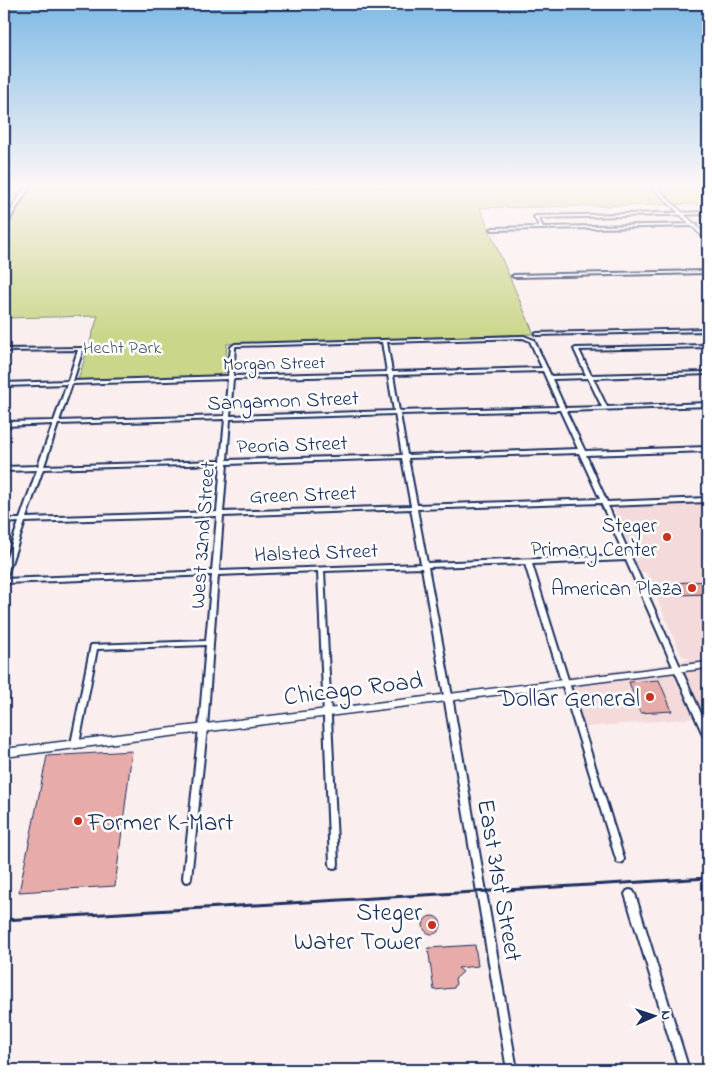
<svg xmlns="http://www.w3.org/2000/svg" width="712" height="1074" font-family="'Indie Flower',sans-serif">
<style>
.built{fill:#f4dada}
.green{fill:#cad68a;stroke:#728274}
.building{fill:#e7acaa;stroke:#1b2f5e}
.lines{fill:none;stroke-linecap:round;stroke-linejoin:round}
.minor-casing{stroke:#1b2f5e;stroke-width:4}
.major-casing{stroke:#1b2f5e;stroke-width:3}
.minor{fill:#fff;fill-rule:evenodd}
.major{fill:#fff;fill-rule:evenodd}
.rail{stroke:#1b2f5e;stroke-width:3}
.poi-dot{fill:#c8321e;stroke:#fff;stroke-width:2}
.labels{text-anchor:middle;stroke-width:5;stroke-linejoin:round;paint-order:stroke}
.far-park-label{font-size:18px;fill:#475969;stroke:#fff}
.far-street-label{font-size:18px;fill:#1b2f5e;stroke:#fff}
.street-label{font-size:21px;fill:#1b2f5e;stroke:#fff}
.poi-label{font-size:21px;fill:#1b2f5e;stroke:#fff;text-anchor:end}
.near-street-label{font-size:25px;fill:#1b2f5e;stroke:#fff}
.near-poi-label{font-size:25px;fill:#1b2f5e;stroke:#fff;text-anchor:end}
</style>
<rect width="100%" height="100%" fill="#faeeee"/>
<filter id="ink" filterUnits="userSpaceOnUse"><feTurbulence type="fractalNoise" baseFrequency=".02" numOctaves="2"/><feDisplacementMap in="SourceGraphic" scale="10" xChannelSelector="R" yChannelSelector="G"/><feConvolveMatrix kernelMatrix="1 2 1 2 8 2 1 2 1" color-interpolation-filters="sRGB"/></filter>
<g filter="url(#ink)">
<path class="built" d="M4,187H23L10,209H4Z
M708,502V751L694,718L575,728L560,677L670,664L690,659L681,655L646,572H641L612,505Z"/>
<path class="green" d="M31,187H708V204L480,208L534,334L227,344L224,376L78,380L98,316L4,318V233Z"/>
<path class="building" d="M708,581V594L679,595L673,583Z
M659,680L672,711L640,713L629,682Z
M132,751L115,886L19,892L47,756Z
M423 925a9 9 0 1 1 18 0a9 9 0 1 1-18 0Z
M475,945L478,966L458,968L463,972L455,979L456,983L454,988L434,990L428,948Z"/>
<g class="lines">
<g class="minor-casing">
<path id="minor" d="M25,187H29L6,225L4,226V222Z
M708,212V214L538,218L543,227L697,224V226H696L493,230L491,229L493,228L540,227L534,217L536,216Z
M708,271V273L514,277L512,276L514,275Z
M708,329V331L537,335L535,334L537,333Z
M524,336L534,340L547,368L548,369V370L551,376L586,375L574,349L576,348L708,345V347L579,350L591,375L708,372V374L593,378L607,407L708,403V406L566,411L585,451L708,447V451L586,455L607,502L708,498V502L608,506L708,729V740L705,739L704,737L626,560L532,564L624,859L623,862L620,863L617,862L525,564L428,567L452,696L517,1070H507L444,696L422,568L324,571L338,864L337,867L334,868L331,867L330,864L318,571L218,575L207,728L191,878L190,881L187,882L184,881L183,878L199,728L206,645L97,649L79,744L78,746L75,747L72,746L71,744L91,645L206,641L212,575L4,583V579L212,571L217,516L25,522L7,575L6,576L4,577V566L19,522L4,523V519H20L37,470L4,471V467L38,466L53,424L4,426V422L54,421L67,384L4,386V383L68,381L78,350L4,351V349L83,348V349L73,381L228,376L231,347L235,344ZM523,338L530,341L542,368L392,372L387,342ZM382,342L387,372L233,376L235,347L236,346ZM543,371L559,407L399,411L393,375ZM388,375L394,411L230,416L233,379ZM588,378L602,407L565,408L552,379ZM228,379L225,416L59,421L72,384ZM560,410L578,449L407,455L400,414ZM395,414L402,455L227,460L230,419ZM225,419L221,461L44,466L58,424ZM579,453L600,499L417,505L408,458ZM402,458L411,506L223,512L227,464ZM221,464L217,512L26,518L43,469ZM601,503L625,556L427,563L417,509ZM411,509L421,564L219,571L223,516Z
M630,890L633,891L635,894L689,1070H679L625,894L627,891Z"/>
</g>
<g class="major-casing">
<path id="major" d="M652,187H656L708,237V240H706Z
M708,662V668L4,757V749Z"/>
</g>
<use href="#minor" class="minor"/>
<use href="#major" class="major"/>
<path class="rail" d="M4,920L708,878"/>
</g>
</g>
<linearGradient id="sky" x2="0" y2="1"><stop stop-color="#7fbae5"/><stop offset="0.55" stop-color="#fdf7f7"/><stop offset="1" stop-color="#fdf7f7" stop-opacity="0"/></linearGradient>
<rect width="712" height="337" fill="url(#sky)"/>
<g class="poi-dot">
<circle cx="667" cy="537" r="5"/>
<circle cx="692" cy="588" r="5"/>
<circle cx="650" cy="697" r="5"/>
<circle cx="78" cy="821" r="5"/>
<circle cx="432" cy="925" r="5"/>
</g>
<g class="labels">
<g class="far-park-label">
<text x="122" y="353">Hecht Park</text>
</g>
<g class="far-street-label">
<text transform="translate(274 363) rotate(-1)" y="6">Morgan Street</text>
</g>
<g class="street-label">
<text transform="translate(283 400) rotate(-2)" y="7">Sangamon Street</text>
<text transform="translate(292 444) rotate(-2)" y="7">Peoria Street</text>
<text transform="translate(303 494) rotate(-2)" y="7">Green Street</text>
<text transform="translate(202 535) rotate(-86)" y="7">West 32nd Street</text>
<text transform="translate(316 552) rotate(-2)" y="7">Halsted Street</text>
</g>
<g class="poi-label">
<text x="657" y="532">Steger<tspan x="657" dy="24">Primary Center</tspan></text>
<text x="682" y="595">American Plaza</text>
</g>
<g class="near-street-label">
<text transform="translate(353 687) rotate(-7)" y="9">Chicago Road</text>
<text transform="translate(501 880) rotate(80)" y="9">East 31st Street</text>
</g>
<g class="near-poi-label">
<text x="640" y="706">Dollar General</text>
<text x="88" y="830" text-anchor="start">Former K-Mart</text>
<text x="422" y="920">Steger<tspan x="422" dy="29">Water Tower</tspan></text>
</g>
</g>
<rect width="712" height="1074" fill="none" stroke="#fff" stroke-width="20"/>
<rect x="10" y="10" width="692" height="1054" fill="none" stroke="#1b2f5e" stroke-width="2" filter="url(#ink)"/>
<g transform="translate(654 1016) rotate(87)" stroke="#ffffff" stroke-width="4" paint-order="stroke">
<path d="M0-4L9 19L0 12L-9 19Z" fill="#1b2f5e"/>
<text y="-8" font-size="14" font-weight="bold" text-anchor="middle" fill="#1b2f5e">N</text>
</g>
</svg>
